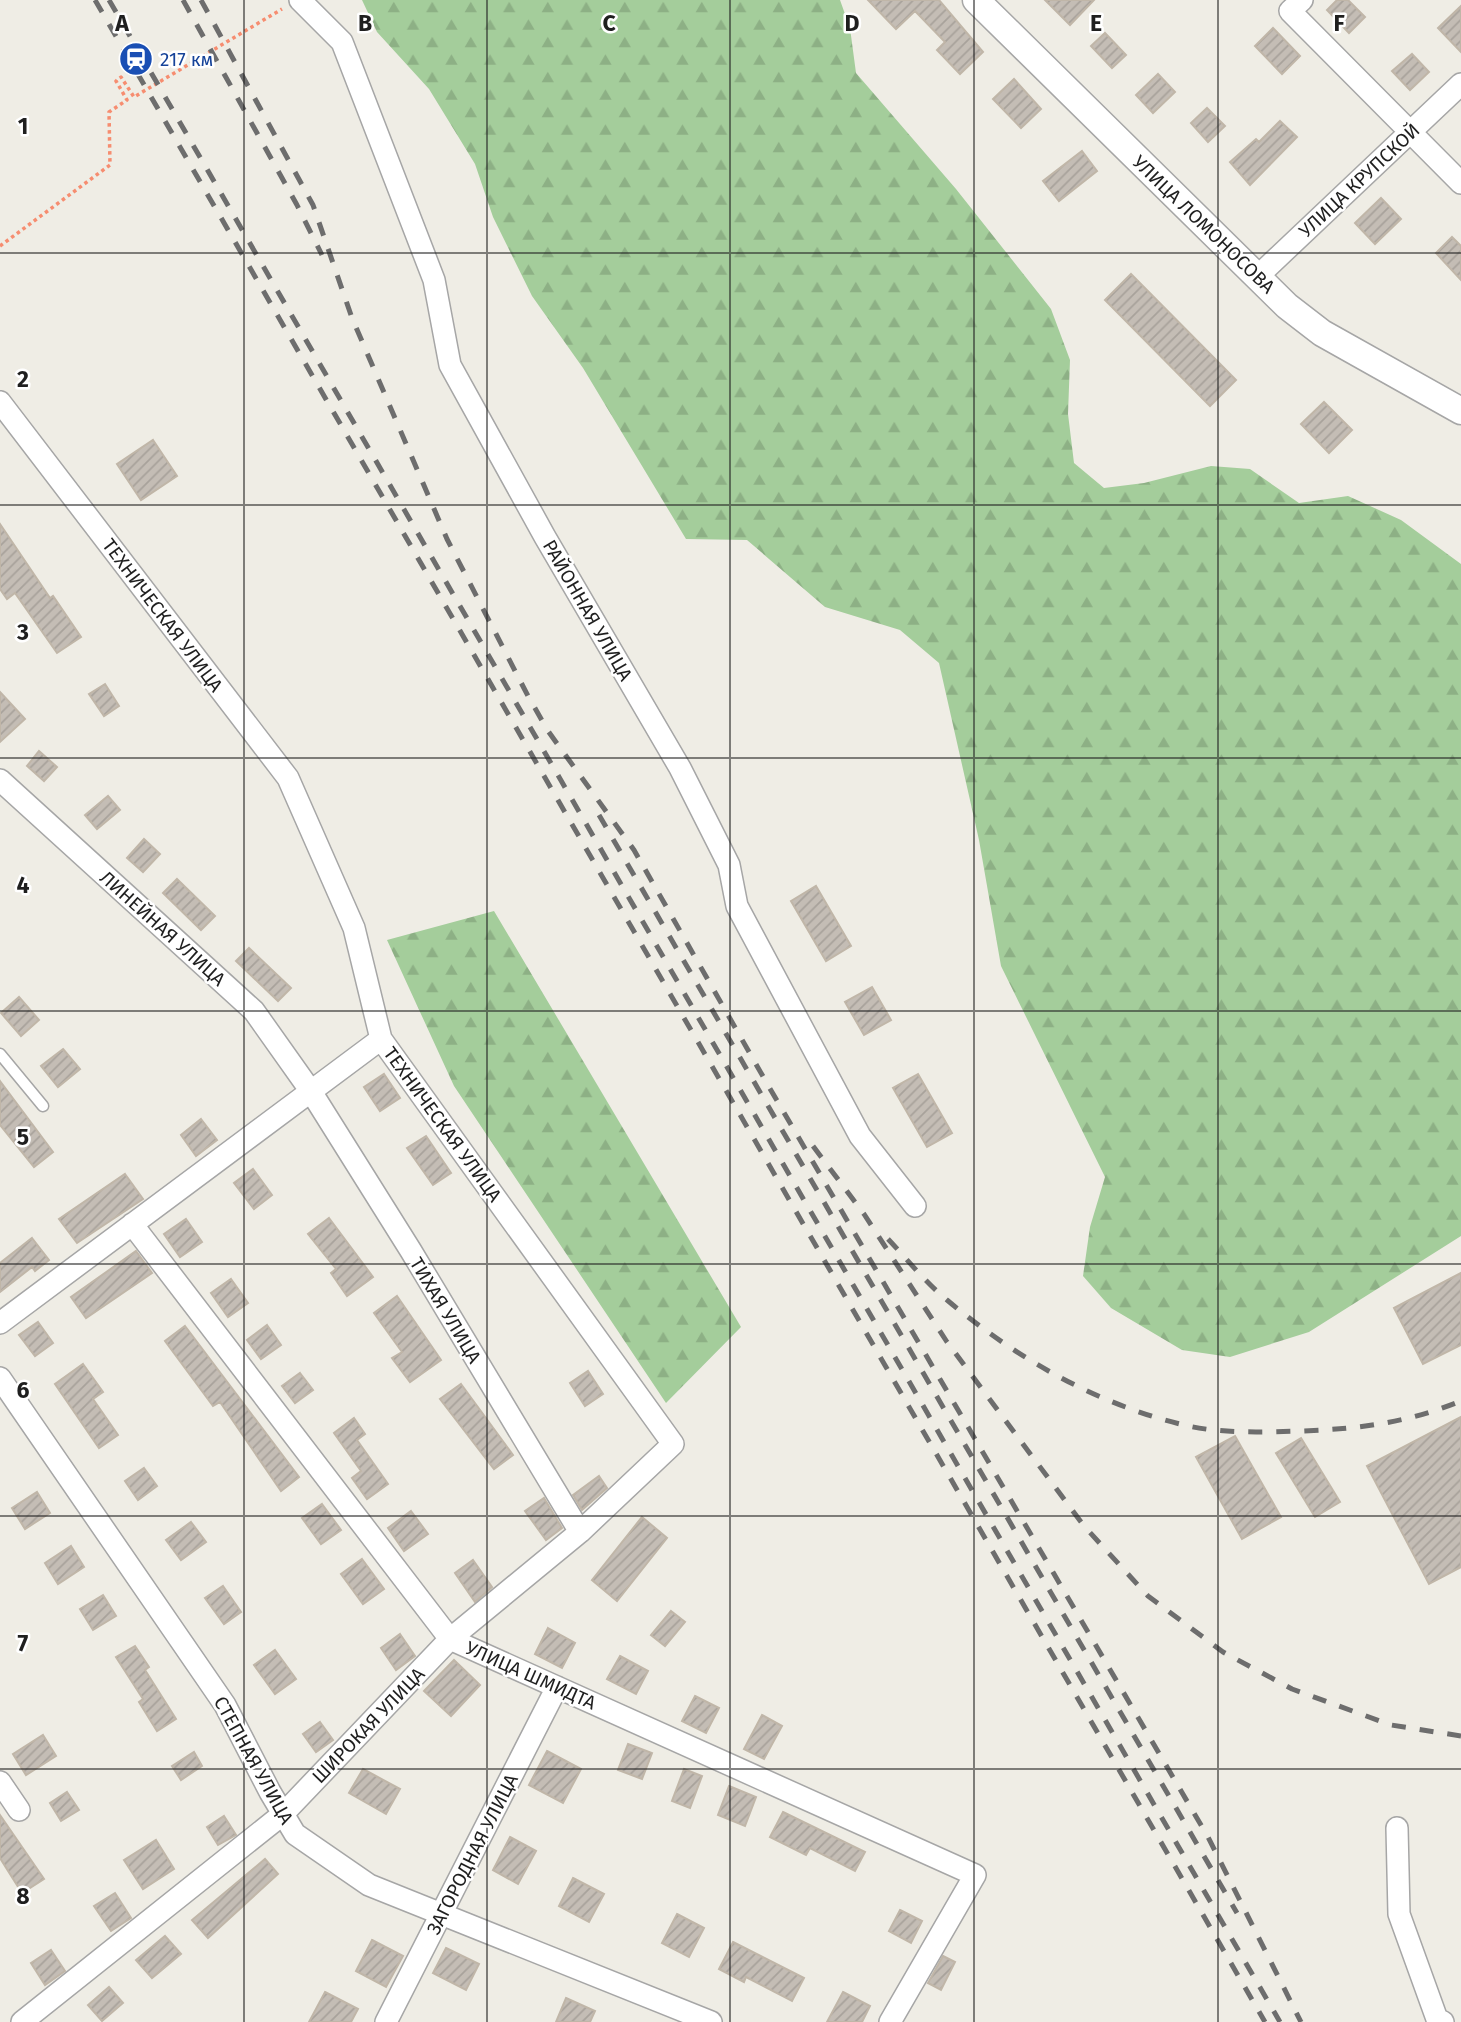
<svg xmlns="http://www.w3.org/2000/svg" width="1461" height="2022" font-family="'Fira Sans',sans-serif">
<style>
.forest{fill:url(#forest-firs)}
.building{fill:url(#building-hatch);stroke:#c0b6a8;stroke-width:2}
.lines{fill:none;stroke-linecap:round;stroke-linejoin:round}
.service-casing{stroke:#a6a6a6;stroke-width:13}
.minor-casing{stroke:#a6a6a6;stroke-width:24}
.tertiary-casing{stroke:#a6a6a6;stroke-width:29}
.path{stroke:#f68d70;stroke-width:3.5;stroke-dasharray:3.5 3.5;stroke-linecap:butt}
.service{stroke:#fff;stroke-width:10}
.minor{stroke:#fff;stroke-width:21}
.tertiary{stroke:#fff;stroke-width:26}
.rail{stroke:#6d6d6d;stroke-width:5;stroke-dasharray:14 14;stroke-linecap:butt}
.grid{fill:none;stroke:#1f1f1f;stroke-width:2;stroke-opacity:0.55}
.labels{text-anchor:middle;stroke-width:5;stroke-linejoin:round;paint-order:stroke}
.transit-label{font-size:19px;fill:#164399;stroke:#fff;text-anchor:start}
.street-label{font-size:19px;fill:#1f1f1f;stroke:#fff}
.grid-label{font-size:23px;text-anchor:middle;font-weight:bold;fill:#1f1f1f;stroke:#fff;stroke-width:5;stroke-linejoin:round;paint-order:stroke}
</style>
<defs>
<pattern id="forest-firs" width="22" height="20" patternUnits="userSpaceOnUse" patternTransform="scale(1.75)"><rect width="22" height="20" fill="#a4cd9b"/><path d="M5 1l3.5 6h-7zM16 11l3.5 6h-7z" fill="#8db085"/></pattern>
<pattern id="building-hatch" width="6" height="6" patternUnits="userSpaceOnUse" patternTransform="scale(1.75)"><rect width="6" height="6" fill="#c4bdb5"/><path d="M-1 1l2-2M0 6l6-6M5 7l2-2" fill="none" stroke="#a8a29b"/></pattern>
</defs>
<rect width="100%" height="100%" fill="#efede5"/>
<path class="forest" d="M362,0H840L850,28L856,73L956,189L1051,309L1070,360L1068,414L1074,463L1104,488L1144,483L1211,466L1250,469L1299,503L1348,496L1401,520L1461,564V1236L1309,1332L1230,1357L1182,1350L1111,1308L1083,1276L1090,1227L1105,1177L1001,966L979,840L939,663L900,630L825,607L747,540L686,539L583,368L532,296L493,217L475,164L429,89L377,32Z
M494,911L741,1327L666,1403L454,1086L387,940Z"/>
<path class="building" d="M868,0H939L983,52L960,74L937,50L945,42L915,11L896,29Z
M1045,0H1094L1070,25Z
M1337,0H1348L1365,17L1349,33L1327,10Z
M1461,6V52L1438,28Z
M1273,28L1300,56L1282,74L1255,46Z
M1105,33L1126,55L1112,68L1091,46Z
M1412,54L1429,72L1410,90L1392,71Z
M1158,74L1175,92L1153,113L1136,95Z
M1014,79L1041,109L1021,128L993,99Z
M1207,108L1225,126L1208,142L1191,123Z
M1280,121L1297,137L1250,185L1230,162L1256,139L1259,142Z
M1082,151L1097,171L1059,201L1043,181Z
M1381,198L1401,219L1375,244L1355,223Z
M1452,237L1461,246V280L1436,253Z
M1131,274L1236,380L1210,406L1105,300Z
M1324,402L1352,430L1329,453L1301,424Z
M153,440L177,476L141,500L117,464Z
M0,524L50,598L53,596L81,637L57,653L15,593L7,599L0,589Z
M105,684L119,706L104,716L89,694Z
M0,692L25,719L0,742Z
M39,751L57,767L44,781L27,766Z
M108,796L120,810L97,829L85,815Z
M144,839L160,854L143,872L127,858Z
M177,879L215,916L201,930L163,893Z
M816,886L851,946L826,961L791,901Z
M249,948L291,988L278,1001L236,961Z
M872,987L891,1020L864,1035L845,1002Z
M19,997L39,1020L21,1036L1,1013Z
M63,1049L80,1069L58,1087L41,1066Z
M384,1074L400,1098L380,1111L364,1087Z
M918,1074L952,1133L927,1147L893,1088Z
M0,1081L53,1152L34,1167L0,1125Z
M201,1119L217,1140L196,1156L181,1135Z
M426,1136L451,1173L433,1185L407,1148Z
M253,1169L272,1195L254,1209L234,1183Z
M125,1174L143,1199L77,1243L59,1219Z
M329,1218L373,1277L347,1296L331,1273L336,1269L308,1234Z
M186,1219L202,1242L180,1257L164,1234Z
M32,1238L49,1260L35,1271L32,1267L0,1292V1263Z
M136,1251L152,1273L86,1318L71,1297Z
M1461,1273V1345L1423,1364L1394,1308Z
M231,1279L248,1303L228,1317L211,1293Z
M397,1296L441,1360L410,1382L392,1358L402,1352L374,1313Z
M38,1322L53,1343L35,1356L19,1335Z
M267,1325L281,1345L261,1359L247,1340Z
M185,1326L299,1477L281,1491L220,1402L213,1406L165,1341Z
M83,1364L103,1392L93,1399L118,1435L99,1448L55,1384Z
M588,1371L603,1394L585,1406L570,1383Z
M300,1373L313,1390L295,1403L282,1386Z
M461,1384L513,1455L494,1469L440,1399Z
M1461,1417V1567L1429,1584L1367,1466Z
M354,1418L365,1434L357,1440L388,1484L367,1499L352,1478L361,1471L334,1433Z
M1235,1436L1281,1517L1242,1539L1196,1457Z
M1301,1438L1340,1502L1315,1517L1276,1453Z
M144,1468L157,1486L138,1500L125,1481Z
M599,1476L607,1488L582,1510L573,1495Z
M37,1492L50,1513L25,1529L12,1508Z
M544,1498L562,1528L546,1540L525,1511Z
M322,1504L341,1530L321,1544L302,1518Z
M411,1511L428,1534L404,1551L388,1528Z
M642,1517L667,1538L617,1601L592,1580Z
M191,1522L206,1542L181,1560L166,1540Z
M71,1546L84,1567L58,1584L45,1563Z
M362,1559L384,1589L363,1604L341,1574Z
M473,1560L492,1587L475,1602L455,1573Z
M223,1586L241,1612L224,1624L205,1598Z
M103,1595L116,1616L93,1630L80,1609Z
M671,1611L685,1622L665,1646L651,1635Z
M548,1628L575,1643L562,1668L535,1654Z
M400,1634L415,1656L396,1670L381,1648Z
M135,1646L149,1667L145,1670L176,1719L157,1731L139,1702L143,1699L116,1657Z
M275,1650L296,1679L275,1694L254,1665Z
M620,1656L648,1671L636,1694L607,1679Z
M454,1660L480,1685L451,1716L424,1691Z
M695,1696L719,1708L706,1733L682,1721Z
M762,1715L782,1726L764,1759L744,1749Z
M320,1722L333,1740L316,1752L303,1734Z
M43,1735L56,1756L26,1775L13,1754Z
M628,1744L652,1753L642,1779L618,1770Z
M547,1751L581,1769L563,1803L529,1785Z
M194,1752L202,1766L181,1780L172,1766Z
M363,1769L400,1789L386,1814L349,1793Z
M684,1769L702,1776L690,1808L672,1801Z
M729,1786L756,1797L745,1826L718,1815Z
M67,1792L79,1810L61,1821L50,1803Z
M783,1812L865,1852L855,1871L810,1848L806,1855L770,1837Z
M0,1815L44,1879L22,1893L0,1858Z
M224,1816L236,1835L218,1845L207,1827Z
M510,1837L536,1851L518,1884L493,1870Z
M156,1840L174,1869L143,1889L124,1860Z
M265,1859L278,1874L208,1938L192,1920Z
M573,1878L604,1894L589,1922L559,1906Z
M115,1893L131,1918L111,1931L94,1906Z
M900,1910L922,1921L911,1943L889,1931Z
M677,1914L704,1928L689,1957L662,1943Z
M165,1936L181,1954L152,1978L136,1960Z
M372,1940L403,1956L386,1987L356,1971Z
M733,1942L804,1978L792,2001L746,1977L744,1982L719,1969Z
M446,1948L479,1964L466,1990L433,1973Z
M51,1950L65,1971L45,1985L31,1963Z
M943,1956L955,1962L941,1990L928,1983Z
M109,1987L123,2003L102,2021L88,2005Z
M325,1992L358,2009L351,2022H309Z
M843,1992L870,2006L862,2022H827Z
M566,1998L595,2011L590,2022H556Z"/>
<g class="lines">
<g class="service-casing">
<path id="service" d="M0,1054L43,1106"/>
</g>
<g class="minor-casing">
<path id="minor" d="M300,0L342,42L434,280L450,365L545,537L680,768L729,865L737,906L860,1136L915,1206
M1302,0L1290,11L1461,183
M1257,277L1461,84
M0,402L288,778L354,928L381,1039L673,1444L580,1532L450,1639L283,1814L22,2022
M0,780L254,1011L310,1090L411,1251L580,1532
M132,1224L450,1639L975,1875L890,2022
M0,1323L381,1039
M0,1378L225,1705L270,1792L295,1834L369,1885L711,2022
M0,1782L19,1810
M1397,1828L1399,1914L1437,2019L1443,2022
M386,2022L557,1687"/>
</g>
<g class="tertiary-casing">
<path id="tertiary" d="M976,0L1287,306L1322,333L1461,411"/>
</g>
<path class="path" d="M0,246L110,165L109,112L127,100L116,81L121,77L134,97L282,9"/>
<use href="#service" class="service"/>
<use href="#minor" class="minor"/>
<use href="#tertiary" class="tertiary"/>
<path class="rail" d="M95,0L1265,2022
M109,0L1280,2022
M183,0L297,205L322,255
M201,0L313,205L352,318L447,539L528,696L548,731L634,850L769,1087L1208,1837L1301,2022
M599,815L1237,1913
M813,1146L864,1214L947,1342L1084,1526L1148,1596L1223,1652L1292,1689L1391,1725L1461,1736
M888,1239C907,1259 925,1282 947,1300C1016,1358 1096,1404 1184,1425C1221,1434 1263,1432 1301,1431C1358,1429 1407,1423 1461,1401"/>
</g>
<path class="grid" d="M244,0V2022M487,0V2022M730,0V2022M974,0V2022M1218,0V2022M0,253H1461M0,505H1461M0,758H1461M0,1011H1461M0,1264H1461M0,1516H1461M0,1769H1461"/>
<defs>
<g id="station-disc" transform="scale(1.75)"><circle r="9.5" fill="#1a4fb4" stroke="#fff"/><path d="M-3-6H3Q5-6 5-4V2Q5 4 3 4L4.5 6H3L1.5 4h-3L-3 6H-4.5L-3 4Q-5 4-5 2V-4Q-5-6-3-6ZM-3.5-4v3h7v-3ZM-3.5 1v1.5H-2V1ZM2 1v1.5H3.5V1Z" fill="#fff"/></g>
</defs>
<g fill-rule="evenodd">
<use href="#station-disc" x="136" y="59"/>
</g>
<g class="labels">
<g class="transit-label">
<text x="160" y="66">217 км</text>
</g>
<g class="street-label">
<text transform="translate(1359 180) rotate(-43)" y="7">УЛИЦА КРУПСКОЙ</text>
<text transform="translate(1204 224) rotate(44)" y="7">УЛИЦА ЛОМОНОСОВА</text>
<text transform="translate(588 610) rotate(60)" y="7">РАЙОННАЯ УЛИЦА</text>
<text transform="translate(163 615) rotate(53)" y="7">ТЕХНИЧЕСКАЯ УЛИЦА</text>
<text transform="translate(163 928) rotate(42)" y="7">ЛИНЕЙНАЯ УЛИЦА</text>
<text transform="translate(443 1124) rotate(54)" y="7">ТЕХНИЧЕСКАЯ УЛИЦА</text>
<text transform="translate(446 1310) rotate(59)" y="7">ТИХАЯ УЛИЦА</text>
<text transform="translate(531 1675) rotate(24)" y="7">УЛИЦА ШМИДТА</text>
<text transform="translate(368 1725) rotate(-46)" y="7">ШИРОКАЯ УЛИЦА</text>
<text transform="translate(254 1760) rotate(61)" y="7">СТЕПНАЯ УЛИЦА</text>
<text transform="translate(472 1854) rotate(-63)" y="7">ЗАГОРОДНАЯ УЛИЦА</text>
</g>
</g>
<g class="grid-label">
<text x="122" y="31">A</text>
<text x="365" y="31">B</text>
<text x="609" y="31">C</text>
<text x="852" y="31">D</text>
<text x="1096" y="31">E</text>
<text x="1339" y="31">F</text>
<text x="23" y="134">1</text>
<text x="23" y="387">2</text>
<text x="23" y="640">3</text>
<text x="23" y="893">4</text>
<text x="23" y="1145">5</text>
<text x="23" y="1398">6</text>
<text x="23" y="1651">7</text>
<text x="23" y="1904">8</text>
</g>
</svg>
